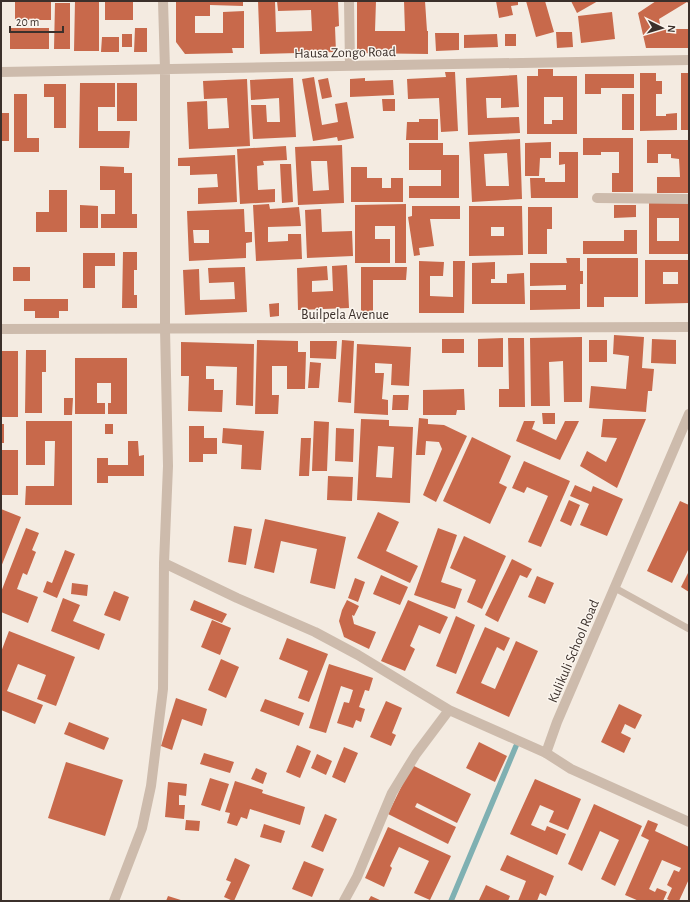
<svg xmlns="http://www.w3.org/2000/svg" width="690" height="902" font-family="'Alegreya Sans',sans-serif">
<style>
.lines{fill:none;stroke-linecap:round;stroke-linejoin:round}
.stream{stroke:#7fb0b2;stroke-width:5.5}
.building{fill:#c8694b;fill-rule:evenodd}
.service{stroke:#cdbbac;stroke-width:7}
.minor{stroke:#cdbbac;stroke-width:10}
.tertiary{stroke:#cdbbac;stroke-width:10}
.labels{text-anchor:middle;stroke-width:3;stroke-linejoin:round;paint-order:stroke}
.street-label{font-size:14px;fill:#3b302b;stroke:#fbf5ee}
</style>
<rect width="100%" height="100%" fill="#f4ebe1"/>
<g class="lines">
<path class="stream" d="M451,901L516,746"/>
</g>
<path class="building" d="M15,1H51V20H15Z
M75,1H99V51H74Z
M105,1H133V20H105Z
M176,1H243V6L210,5V16H195V33H223V12L244,11V48H232L233,53L185,54L176,42Z
M258,1H275L276,32L312,31L311,10L278,11L277,1H338L339,26L335,27L336,52L260,54Z
M357,1H376L375,31H405L404,1H425L427,31H428V54L357,53Z
M496,1H518V5L511,6L513,15L499,18Z
M526,1H545L554,32L536,37Z
M571,1H598L577,13Z
M656,1H689V4L687,2L659,19L661,29H689V48H646L638,13Z
M55,3H70V49H54Z
M612,12L615,39L581,43L578,16Z
M10,28H49V49H10Z
M135,28H147V52H134Z
M556,32H572L573,47L557,48Z
M435,33H459V50L436,51Z
M122,34H132V47H122Z
M497,34L498,47L464,48V35Z
M505,34H516V46H505Z
M102,37H119V52H101Z
M538,69H553V76H577V134H527V76H538ZM544,97H563V120H552V124H544Z
M445,72H455L458,131L441,132L439,98L408,99L407,79L446,77Z
M640,73H656V81H662V94H656V116H666V114L677,113V130L640,131Z
M681,73H689V130H681Z
M585,74H634V88H601V94H585Z
M517,75L519,107L501,108V98H486L487,118L519,117L520,133L468,135L466,78Z
M314,77L322,125L338,122L335,104L347,102L354,138L338,141L337,137L313,141L302,79Z
M293,78L296,137L253,139L251,105H266L267,122H280L279,98L251,100L250,80Z
M328,78L332,97L322,99L318,80Z
M365,78V81L393,80L394,95L350,97V79Z
M247,79L250,146L189,149L187,102L207,101L208,129L229,128L227,98L204,99L203,81Z
M80,83H115V107H98V131H130L129,148H79Z
M117,83H137V121H117Z
M44,84H66V128H54V97H44Z
M14,94H27V138H39V152H14Z
M622,94H634V130H622Z
M382,99H395V111H383Z
M1,113H9V141H1Z
M419,119H438V140H406L407,122H419Z
M583,138H633V192H612V173H619V152H601V155H583Z
M520,139L522,199L472,202L469,142ZM507,153L509,186H486L484,154Z
M647,140H689V193H657V177H680L679,159L671,158V154H658V163H647Z
M551,142V158H540L539,176H525V143Z
M409,143H443V155H459V198H409V186H441V170H409Z
M342,145L344,203L298,205L295,147ZM311,161H327L329,190L313,191Z
M286,146L287,160L263,161L264,165L257,166L258,190L275,189V202L240,204L237,149Z
M559,152H578V198H531L530,178H545V182H565V164L559,165Z
M235,155L237,202L198,204V188L218,187L217,174L190,175V166H178V158Z
M280,164H291L293,202L282,203Z
M100,166L124,167V173H132V214H137V228H101V214H115V190H100Z
M351,167H367V178H382V188H391V178H403V202H351Z
M49,190H67V232H36V212H49Z
M649,203H689V254H649ZM657,218H679V241H657Z
M269,204L270,209L299,207L301,226L268,227V242L288,241V234H301L302,259L256,261L253,205Z
M406,204V263H395V226H375V239H390V263H355V205Z
M80,205L98,206V228H80Z
M614,205H636V217L614,218Z
M412,206H460V219H430L434,246L419,248L420,255L414,256L408,217L412,216Z
M469,206H522L523,255L469,256ZM491,227H504V236H491Z
M528,207H552V229H547V254H528Z
M244,209L245,232H252V242L246,243V258L189,261L187,211ZM193,230H209V243H194Z
M321,209L322,232L352,231L353,256L307,258L305,210Z
M624,230H637V254H583V241H624Z
M123,252H137V270H134V295H137V308H122Z
M83,253H115V266H95V288H83Z
M566,258H580V271H583V284H580V309L530,310V290H566V285L530,286V263H567Z
M587,258H638V297H604V307H587Z
M645,260H689V303L645,304ZM663,272H678V284H663Z
M419,261L444,262L443,276H430V296L453,297V261H465L464,313H419Z
M495,262V279H491V283H507V274L524,273L525,304H472V263Z
M347,265L349,308L298,310L297,268L327,266L328,280L312,281V292L333,291L332,266Z
M13,267H30V281H13Z
M245,267L247,312L185,315L183,270L199,269L200,300L235,299L234,282L209,283L208,268Z
M361,267H407L406,280H373V315H361Z
M24,299H68V311H59V318H35V311H24Z
M279,303V316L270,317L269,304Z
M614,335L644,337L642,368L654,369L652,391H648L646,412L589,408L591,386L626,389L629,356L613,354Z
M582,337V402H564L563,361L549,362L550,406H531L530,338Z
M503,338V367H478V339Z
M508,338H524L525,407H499V389H509Z
M442,339H464V353H442Z
M652,339L676,340V364L651,363Z
M257,340L298,341V352H306L305,389H287V366H272V395H279L278,414H255Z
M342,340L354,341L351,403L338,402Z
M589,340H607V362H589Z
M310,341H337L336,359L310,358Z
M181,342L254,344L253,406L236,405L237,367L206,366V379H214V390H223L222,412L188,411L189,376H181Z
M357,344L411,347L409,386L391,385L392,364L375,363V373H384L382,399L388,400V415L354,413Z
M26,350H46V372H42V413H25Z
M1,351H18V417H1Z
M75,358H127V414H108V403H111V383H97V403H105V414H75Z
M310,362L321,363L319,388H308Z
M464,389L465,410H457L456,415H423V390Z
M393,395H409L408,410H392Z
M64,398H73L72,415H64Z
M542,413H555V424H543Z
M419,418L428,419V424L444,425L467,436L436,502L423,495L442,449L439,442L426,441L425,455H416Z
M361,419L389,420V426L413,427L410,503L357,500ZM378,446L394,447L392,478L376,477Z
M603,419H646L617,488L580,466L587,451L606,462L617,438L601,437Z
M26,421H72V505H25L26,486H54L55,441H45V465H26Z
M314,421L329,422L327,471H312Z
M524,421H535L532,429L556,440L565,421H579L560,460L516,441Z
M1,424H4V443H1Z
M105,424H113V434H105Z
M189,426H204V438H217V454H203V462H189Z
M223,428L264,431L261,470L241,469L242,445L222,443Z
M336,428L354,429L353,462L335,461Z
M472,437L511,456L499,483L507,487L490,524L443,501Z
M301,438H311L309,476H299Z
M128,441H138L139,456L144,455V476H108V483H97V458H108V465H128Z
M1,450H18V495H1Z
M524,461L570,481L541,547L528,542L548,496L527,487L524,493L512,488Z
M328,476L353,477L352,501L327,500Z
M575,485L591,492L593,486L623,499L607,536L580,525L589,504L570,496Z
M569,500L580,505L571,526L560,521Z
M680,501L689,505V548L672,583L647,571Z
M1,509L21,517L1,567Z
M378,512L399,522L386,551L418,566L410,583L357,558Z
M265,519L346,537L335,589L310,583L317,549L281,541L274,573L254,568Z
M234,526L252,529L246,565L228,562Z
M26,528L39,533L32,550L36,552L27,575L23,573L17,589L38,597L28,623L1,612V592Z
M438,528L457,535L441,582L462,589L455,609L414,595Z
M464,536L506,556L482,609L467,602L476,580L450,568Z
M65,550L75,554L57,598L43,592L47,581L52,583Z
M512,559L532,569L527,578L520,575L498,622L485,615Z
M689,571V592L681,587Z
M381,575L408,587L400,605L373,594Z
M537,576L554,583L545,604L528,597Z
M355,578L365,582L358,602L348,598Z
M72,583L88,585L87,596L71,594Z
M114,591L129,597L120,621L104,615Z
M63,598L80,605L73,621L105,634L99,650L51,631Z
M194,600L227,614L222,623L190,610Z
M347,600L359,606L354,616L352,615L354,624L376,632L369,649L344,637L339,621L342,610Z
M408,600L448,617L440,634L419,625L410,646L415,649L405,671L381,661Z
M456,616L475,625L456,674L436,666Z
M212,620L231,628L220,655L201,647Z
M485,627L510,638L504,651L497,647L481,683L495,689L516,641L538,651L509,717L456,693Z
M9,631L75,657L56,706L37,699L46,675L18,664L7,691L43,705L35,724L1,710V652Z
M287,638L328,654L309,702L298,698L308,671L279,659Z
M221,659L239,667L226,698L208,690Z
M329,664L373,678L369,691L365,690L359,707L365,709L361,722L356,720L353,728L337,723L344,702L349,703L353,690L341,686L326,733L309,728Z
M176,698L207,709L202,726L182,719L172,750L161,746Z
M265,699L304,713L299,726L260,711Z
M386,701L402,708L392,733L396,735L391,746L370,737Z
M619,704L642,715L635,729L625,724L621,733L631,738L624,753L601,742Z
M69,722L109,738L104,750L64,734Z
M479,742L507,756L495,782L466,768Z
M297,745L311,751L300,778L286,772Z
M344,747L358,753L345,783L332,777Z
M204,753L234,762L230,773L200,764Z
M317,754L332,761L326,775L311,768Z
M66,762L123,780L105,836L48,818Z
M412,765L471,794L457,823L417,803L415,807L456,827L448,844L388,814Z
M256,768L267,773L263,784L251,779Z
M210,778L229,784L220,811L201,805Z
M535,779L581,799L568,830L549,822L554,811L540,805L531,825L545,831L547,826L566,834L557,855L510,834Z
M235,781L263,790L262,793L305,807L300,825L250,809L247,819L241,817L237,826L227,823L230,813L225,812Z
M168,782L187,784L186,796L179,795V805H185L184,819L165,817Z
M594,804L642,826L615,886L601,879L619,840L600,831L582,871L568,864Z
M325,814L337,819L323,852L311,847Z
M186,820L200,821L199,831L185,830Z
M648,820L658,824L655,831L689,847V879L679,901H671L667,899L672,888L667,885L674,870L679,872L681,868L662,860L649,889L655,892L657,888L667,892L663,901H639L625,895L649,840L641,836Z
M264,824L285,831L281,843L260,837Z
M388,827L451,856L430,900L414,893L429,861L399,847L390,866L392,868L384,887L365,878Z
M507,855L554,876L546,896L540,893L537,901H518L526,881L500,870Z
M235,858L250,865L234,901H233L224,897L231,882L226,880Z
M304,861L324,869L312,897L292,889Z
M486,885L510,896L508,901L479,900Z
M168,896L184,901H166Z
M371,896L382,901H368Z"/>
<g class="lines">
<path class="service" d="M615,588L689,629"/>
<path class="minor" d="M349,1L350,66
M1,72L689,60
M597,198L689,199
M164,563L237,598L315,632L358,655L449,710L546,753
M114,901L142,828L151,786L163,689L164,563L168,466L165,329V69L163,1
M344,901L357,877L392,793L416,754L449,710"/>
<path class="tertiary" d="M1,329L689,327
M689,414L557,722L546,753L571,769L689,822"/>
</g>
<g class="labels">
<g class="street-label">
<text transform="translate(345 52) rotate(-1)" y="5">Hausa Zongo Road</text>
<text x="345" y="319">Builpela Avenue</text>
<text transform="translate(573 651) rotate(-67)" y="5">Kulikuli School Road</text>
</g>
</g>
<rect width="690" height="902" fill="none" stroke="#3b302b" stroke-width="4"/>
<g transform="translate(662 28) rotate(95)" stroke="#fbf5ee" stroke-width="3" paint-order="stroke">
<path d="M0-3L7 15L0 10L-7 15Z" fill="#3b302b"/>
<text y="-6" font-size="11" font-weight="bold" text-anchor="middle" fill="#3b302b">N</text>
</g>
<path d="M10 26v6h53v-6" fill="none" stroke="#3b302b" stroke-width="2"/>
<text x="16" y="26" font-size="12" fill="#3b302b" stroke="#fbf5ee" stroke-width="3" paint-order="stroke">20 m</text>
</svg>
